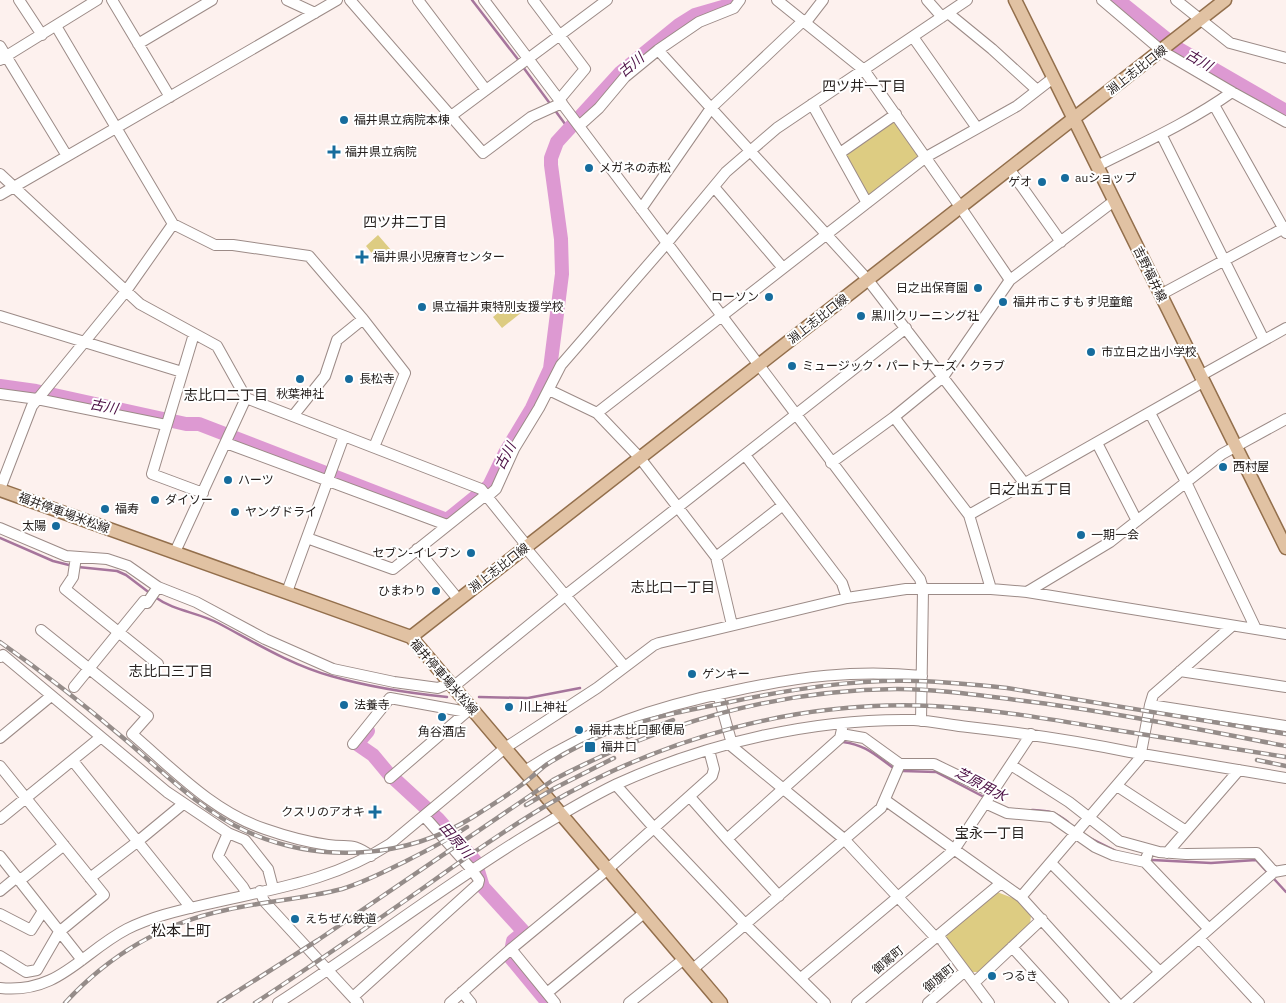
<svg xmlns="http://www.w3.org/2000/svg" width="1286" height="1003" font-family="'IBM Plex Sans','Noto Sans JP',sans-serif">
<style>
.green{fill:#ddcc82}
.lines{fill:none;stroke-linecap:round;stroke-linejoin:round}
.stream{stroke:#a6759c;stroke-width:2.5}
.river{stroke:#dd99d2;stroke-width:14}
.minor-casing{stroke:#9c8b87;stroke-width:12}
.major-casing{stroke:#936f4c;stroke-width:15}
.minor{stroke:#fff;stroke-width:10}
.major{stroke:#e1c2a3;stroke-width:12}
.rail-casing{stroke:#958c89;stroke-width:4.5}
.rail{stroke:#fff;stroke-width:2.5;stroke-dasharray:8;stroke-linecap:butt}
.poi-dot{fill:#166c9d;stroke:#fff;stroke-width:2}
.labels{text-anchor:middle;stroke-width:4;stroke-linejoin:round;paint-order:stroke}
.street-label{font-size:12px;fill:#26201e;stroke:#fff}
.poi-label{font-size:12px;fill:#26201e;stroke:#fff;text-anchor:start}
.water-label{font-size:14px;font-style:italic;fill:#4a0e43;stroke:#fff}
.neighbourhood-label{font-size:14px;fill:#26201e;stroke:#fff}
.quarter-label{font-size:15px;fill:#26201e;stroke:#fff}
</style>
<rect width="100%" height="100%" fill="#fdf1ee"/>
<path class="green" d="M896,114L926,157L867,203L840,153Z
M378,235L391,250L378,261L366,246Z
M512,301L522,312L502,328L493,317Z
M997,892L1018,900L1031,915L1030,926L979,972H972L946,939L947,931Z"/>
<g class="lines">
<path class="stream" d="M472,0L520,62
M523,67L551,105
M554,109L568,128
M0,538L53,561L73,566
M78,567L117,571L126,575L151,594
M155,597C174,611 197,612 218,623C254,642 291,665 331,676C369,687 408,693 447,697
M479,697L528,698L580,688
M843,742C865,745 874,754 892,767
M903,771L936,772L984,797
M1032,810C1049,811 1054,811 1068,822
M1090,838L1116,851
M1152,860L1211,863L1256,860L1268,873
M1275,880L1286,892"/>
<path class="river" d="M1118,0L1179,49L1286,111
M0,386L36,391L186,424H199L447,520L489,486L505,453L532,408L550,369L562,274L561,239L551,165V158L557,142L620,73L679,25L695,15L726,6L731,0
M368,731L357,744L373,755L388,773L438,819L475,861L483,887L524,932L513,941L510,957L548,1003"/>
<g class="minor-casing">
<path id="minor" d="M19,0L42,35
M112,0L170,97
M287,0L315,13
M350,0L483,153L531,117L562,103
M418,0L486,90
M484,0L920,579L923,589L921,721
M533,0L585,69L559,100
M777,0L864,70L961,208L1010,280
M927,0L942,17
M1102,0L1162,51L1232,92L1286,122
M1176,0L1230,43L1286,58
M948,13L992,49L1037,90
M806,22L823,0
M56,26L173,224L215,245H233L309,256L363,319L405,373L374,447
M913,37L977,128
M138,44L212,0
M0,46L67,156
M658,50L868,280L1025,484
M0,60L97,0
M812,104L867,203
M1214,105L1286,233
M451,116L607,0
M579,126L599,108L625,77L658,50L699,22L734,8L740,0
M1161,134L1264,340
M840,153L896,114
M1097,166C1143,143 1190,122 1232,92
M1010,170L1061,242
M0,174L140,304L217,346L246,398L481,489L527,546
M714,187L783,268
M0,195L337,0
M641,209L711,108L804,20
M1160,295L1286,227
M0,316L182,372
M194,334L152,474L203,493
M1200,376L1286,328
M549,390L597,413L640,458L716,557L732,625
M0,394L37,399L166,425
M597,413L926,157L1017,106L1053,78
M1150,413L1186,482L1256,629
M293,416L325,376L337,340L363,319
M894,417L969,515L991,589
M226,443L447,525
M1097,443L1137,521
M745,455L842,583L847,598
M831,463L894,417L943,377L1010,280L1114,201
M0,489L32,406L126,291L173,224
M488,496L496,489L514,449L539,408L561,365L667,243L726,172L777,128L967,0
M969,515L1203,382
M0,528L66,556L107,559L128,566L158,587L196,602L265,639L333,669L394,682L438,688L450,683
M307,538L393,569L487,494
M525,547L625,667
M417,549L458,599
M175,552L246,398
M76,557L73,577L65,589L158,664
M716,557L783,505
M287,592L344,436
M1027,592L1110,542L1222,454L1286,419
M1232,626L1153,695L1150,705L1286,726
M41,630L148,716L132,734C173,769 213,812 265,829C285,836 307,842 328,845C350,848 352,842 371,856
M0,657L3,655L167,792L228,833L245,840L268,869L273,888
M1180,671L1286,687
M74,687L144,601L147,603L158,587
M453,687L566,595L906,328
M718,694L732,744
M0,738L51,696
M353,744L390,698L467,712
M729,744L844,839L935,937L941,939L989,1003
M73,761L191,908
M900,764H934L992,792
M1011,765L1069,802L1119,841L1159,852L1186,854L1257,853L1274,872
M0,766L104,895L59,932L37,970L26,972L0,956
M525,771C587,729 659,706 733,691C797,677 856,669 922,676
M390,778L470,709
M616,785L655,829L746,925L825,1003
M1117,786L1186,831
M690,797L727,839L779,896
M885,800L1021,897L1117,1003
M985,803L1007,813L1052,817L1095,847L1113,855L1145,862
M0,819L101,737
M228,833L218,856L243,887L247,894
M727,839L840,738L842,729
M1167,853L1239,770
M0,856L82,960
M1147,856L1145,862L1209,929
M1051,863L1160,972
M90,878L137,842L183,804
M19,881L64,845
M0,891L17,877
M260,891L264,901L358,1003
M1021,897L1140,758L1150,705
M0,914L31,930L43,911
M1199,938L1259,1003
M1012,947L1063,1003
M511,949L555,1003
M693,969L881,808L900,764L864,738L841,734
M801,978L954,850L1031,734
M974,983L1042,919
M0,988C59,994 81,953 127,929C151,917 177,911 203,905C270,889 331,882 390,844L505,748L597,688L654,645L659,643L847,598L906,589H991L1027,592L1286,634
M462,992L471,1003
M547,993L644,913
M353,997L478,884L479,880L472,870L424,816
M278,1003C360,950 438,890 522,838C553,819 584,800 617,784C707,743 815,718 914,720C932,721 950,725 968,727C1022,733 1076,741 1130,752C1182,761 1234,769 1286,778
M450,1003L511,949L608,869L712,776L714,769L709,750
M629,1003L684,959
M857,1003L1001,883
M928,1003L965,971
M1125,1003L1274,872L1286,870"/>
</g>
<g class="major-casing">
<path id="major" d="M1015,0L1286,548
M0,490L411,637L721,1003
M411,637L1225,0"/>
</g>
<use href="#minor" class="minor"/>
<use href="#major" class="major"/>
<g class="rail-casing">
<path id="rail" d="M0,642C44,673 86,706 128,742C165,774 203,812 248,832C320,864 406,859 473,817C489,807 505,797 520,786C529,780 537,772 546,765C569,750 595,737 621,728C657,716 693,709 730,702C792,689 855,679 918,681C948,682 978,685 1007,688L1286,734
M628,737L673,720
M1257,760L1286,766
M526,805L555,788L614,758
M65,1003C108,956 163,923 226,910C265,901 304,899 342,889C361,883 380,874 398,865C422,853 445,842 467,827
M219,1003L318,940L553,780C659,724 776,690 897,689C937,689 978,695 1017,700C1107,711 1197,729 1286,746
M255,1003C313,965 369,926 426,886C465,858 505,830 547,805C662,738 798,700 932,706C991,709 1050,719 1109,729C1168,738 1227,748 1286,757"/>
</g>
<use href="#rail" class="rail"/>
</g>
<g class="poi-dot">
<circle cx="344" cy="120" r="5"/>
<path d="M331.5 144.5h5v5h5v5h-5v5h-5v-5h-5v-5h5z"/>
<circle cx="589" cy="168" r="5"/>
<circle cx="1065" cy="178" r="5"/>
<circle cx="1042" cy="182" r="5"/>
<path d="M359.5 249.5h5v5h5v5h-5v5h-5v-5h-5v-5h5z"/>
<circle cx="978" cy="288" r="5"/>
<circle cx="769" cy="297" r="5"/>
<circle cx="1003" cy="302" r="5"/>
<circle cx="422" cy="307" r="5"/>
<circle cx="861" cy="316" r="5"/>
<circle cx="1091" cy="352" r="5"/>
<circle cx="792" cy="366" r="5"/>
<circle cx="300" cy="379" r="5"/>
<circle cx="349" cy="379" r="5"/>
<circle cx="1223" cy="467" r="5"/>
<circle cx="228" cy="480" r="5"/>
<circle cx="155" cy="500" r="5"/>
<circle cx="105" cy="509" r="5"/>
<circle cx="235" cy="512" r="5"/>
<circle cx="56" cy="526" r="5"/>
<circle cx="1081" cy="535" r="5"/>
<circle cx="471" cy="553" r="5"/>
<circle cx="436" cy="591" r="5"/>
<circle cx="692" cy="674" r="5"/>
<circle cx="344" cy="705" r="5"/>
<circle cx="509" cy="707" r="5"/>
<circle cx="442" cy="717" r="5"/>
<circle cx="579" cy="730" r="5"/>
<rect x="584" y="741" width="12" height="12" rx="2.5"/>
<path d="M372.5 804.5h5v5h5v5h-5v5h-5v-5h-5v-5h5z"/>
<circle cx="295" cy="919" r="5"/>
<circle cx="992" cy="976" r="5"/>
</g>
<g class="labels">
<g class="street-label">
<text transform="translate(1137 70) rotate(-38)" y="4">淵上志比口線</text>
<text transform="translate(1150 274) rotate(64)" y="4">吉野福井線</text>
<text transform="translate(818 319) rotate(-38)" y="4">淵上志比口線</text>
<text transform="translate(64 513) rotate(20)" y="4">福井停車場米松線</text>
<text transform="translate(499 568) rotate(-38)" y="4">淵上志比口線</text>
<text transform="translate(444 677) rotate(49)" y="4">福井停車場米松線</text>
<text transform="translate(888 960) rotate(-40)" y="4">御駕町</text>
<text transform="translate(939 978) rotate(-40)" y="4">御旗町</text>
</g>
<g class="poi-label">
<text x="354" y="124">福井県立病院本棟</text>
<text x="345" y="156">福井県立病院</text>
<text x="599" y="172">メガネの赤松</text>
<text x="1075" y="182">auショップ</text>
<text x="1032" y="186" text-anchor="end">ゲオ</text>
<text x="373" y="261">福井県小児療育センター</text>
<text x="968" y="292" text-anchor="end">日之出保育園</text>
<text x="759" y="301" text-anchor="end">ローソン</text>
<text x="1013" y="306">福井市こすもす児童館</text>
<text x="432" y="311">県立福井東特別支援学校</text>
<text x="871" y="320">黒川クリーニング社</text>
<text x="1101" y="356">市立日之出小学校</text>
<text x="802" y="370">ミュージック・パートナーズ・クラブ</text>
<text x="359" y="383">長松寺</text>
<text x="300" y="398" text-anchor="middle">秋葉神社</text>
<text x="1233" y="471">西村屋</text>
<text x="238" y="484">ハーツ</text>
<text x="165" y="504">ダイソー</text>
<text x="115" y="513">福寿</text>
<text x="245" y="516">ヤングドライ</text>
<text x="46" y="530" text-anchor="end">太陽</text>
<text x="1091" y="539">一期一会</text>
<text x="461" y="557" text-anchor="end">セブン-イレブン</text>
<text x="426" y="595" text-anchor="end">ひまわり</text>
<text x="702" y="678">ゲンキー</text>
<text x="354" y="709">法養寺</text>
<text x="519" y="711">川上神社</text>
<text x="589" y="734">福井志比口郵便局</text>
<text x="442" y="736" text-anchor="middle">角谷酒店</text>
<text x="601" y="751">福井口</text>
<text x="365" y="816" text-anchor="end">クスリのアオキ</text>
<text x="305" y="923">えちぜん鉄道</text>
<text x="1002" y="980">つるき</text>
</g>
<g class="water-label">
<text transform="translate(1199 60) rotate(30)" y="5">古川</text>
<text transform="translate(631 65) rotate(-40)" y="5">古川</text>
<text transform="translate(104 406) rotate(11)" y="5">古川</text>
<text transform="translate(505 456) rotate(-62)" y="5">古川</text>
<text transform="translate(981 784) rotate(28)" y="5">芝原用水</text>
<text transform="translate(456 840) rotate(49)" y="5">田原川</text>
</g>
<g class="neighbourhood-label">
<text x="864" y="91">四ツ井一丁目</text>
<text x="405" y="227">四ツ井二丁目</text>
<text x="226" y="400">志比口二丁目</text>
<text x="1030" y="494">日之出五丁目</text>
<text x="673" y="592">志比口一丁目</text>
<text x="171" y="676">志比口三丁目</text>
<text x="990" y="838">宝永一丁目</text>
</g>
<g class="quarter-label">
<text x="181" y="936">松本上町</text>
</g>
</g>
</svg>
